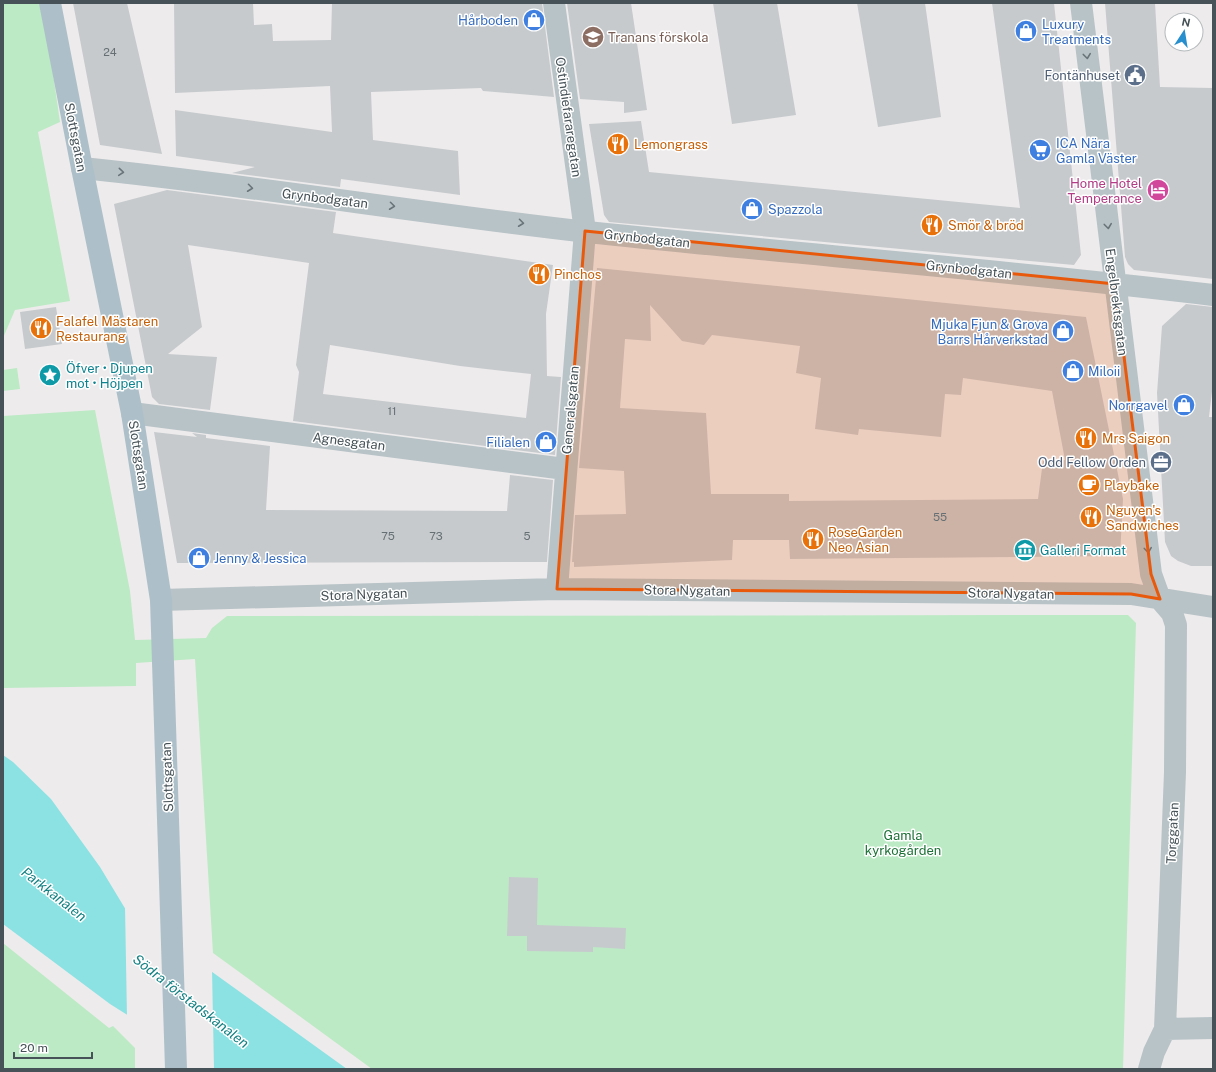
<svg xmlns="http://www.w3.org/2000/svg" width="1216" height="1072" font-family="'Public Sans',sans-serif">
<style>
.green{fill:#bceac5}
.water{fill:#8ce2e3}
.pier{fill:#eeebec}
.building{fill:#c6cacd;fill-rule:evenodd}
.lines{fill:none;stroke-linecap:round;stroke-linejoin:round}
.minor{stroke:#b8c3c7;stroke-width:22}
.major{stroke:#adc0c9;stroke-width:22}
.oneway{stroke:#687479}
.marked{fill:#e8590c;fill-opacity:0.2;stroke:#e8590c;stroke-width:3;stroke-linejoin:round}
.labels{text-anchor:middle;stroke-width:3;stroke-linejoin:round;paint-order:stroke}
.number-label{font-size:11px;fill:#667074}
.shop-label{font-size:13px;fill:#366cbe;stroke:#fff;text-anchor:start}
.education-label{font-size:13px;fill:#785e54;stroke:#fff;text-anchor:start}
.service-label{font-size:13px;fill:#4e5e75;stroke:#fff;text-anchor:end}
.street-label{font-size:13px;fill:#465257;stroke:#fff}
.food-label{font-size:13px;fill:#c56008;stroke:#fff;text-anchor:start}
.hotel-label{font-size:13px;fill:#b23c85;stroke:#fff;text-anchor:end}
.culture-label{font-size:13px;fill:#0d838f;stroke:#fff;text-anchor:start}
.park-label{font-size:13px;fill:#1d7137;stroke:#fff}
.water-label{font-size:14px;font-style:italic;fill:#168284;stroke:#fff}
</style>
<rect width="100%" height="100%" fill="#eeebec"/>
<path class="green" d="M3,3H39L49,46L60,122L38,132L70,301L15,310L3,338Z
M17,368L20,389L3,391V370Z
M95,410L130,591L135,640L206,638L212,628L227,616L1128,615L1136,623L1123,1069H372L213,953L195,659L136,663V686L3,688V416Z
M3,943L109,1028L113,1026L135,1048V1069H3Z"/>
<path class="water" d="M3,755L13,762L51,799L100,867L126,910L347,1069H213L110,1004L3,924Z"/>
<path class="pier" d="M125,906L212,970L214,1069H210L127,1017Z"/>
<path class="building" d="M73,3H127L162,154L100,145Z
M174,3H253L254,25L272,24L273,41L331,40L332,3H542L554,97L483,91L481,88L371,92L373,140L458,151L460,195L341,179L340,187L232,173L255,167L176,156L175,110L332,132L330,86L175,93Z
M567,3H631L647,110L624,113V102L580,99Z
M713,3H777L796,115L732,124Z
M857,3H925L941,117L878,127Z
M992,3H1054L1081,255L1074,265L609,222L604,215L589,124L641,121L649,172L1020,208Z
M1105,3H1155L1160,87L1213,88V279L1134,270L1128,264L1125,257Z
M167,190L336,212L333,233L553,265L546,314L547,376L561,377L555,455L293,421L299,372L296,365L309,263L188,245L202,327L168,354L217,357L210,410L159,404L152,397L114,204ZM330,345L460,366L531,374L526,418L323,394Z
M597,268L1086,317L1123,499L1120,556L790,559L789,540H733L732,560L574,567V562H572L575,515L626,514L624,471L579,468ZM650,305L682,341L704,345L712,335L800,346L796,373L821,378L815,429L858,435L859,429L941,437L945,394L961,395L963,378L1052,391L1065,460L1043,461L1038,499L789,501V494H711L706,413L620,408L625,339L651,341Z
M1186,304L1213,307V383L1209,417H1213V566H1191L1178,561L1171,556L1165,542L1157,393L1162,326Z
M56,307L62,344L25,349L20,312Z
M154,432L197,437L192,433L206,435V438L270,446L266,510L507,511L510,475L553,480L547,562L177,563Z
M509,877L538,878L537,925L626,928L625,949L593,947V952L527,951V936H507Z"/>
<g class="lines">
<path class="minor" d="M554,3L585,231L557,589
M1081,3L1151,574L1160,599L1172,613L1176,625L1175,772L1165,1029L1154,1052L1149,1069
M82,168C251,185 418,213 587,232C796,254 1005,270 1213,295
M132,413L565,469
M161,600L557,589L1131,594L1213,607
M1165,1029L1213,1028"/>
<path class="major" d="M50,3L82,168L132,413L161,600L176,1069"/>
</g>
<defs><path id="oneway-chevron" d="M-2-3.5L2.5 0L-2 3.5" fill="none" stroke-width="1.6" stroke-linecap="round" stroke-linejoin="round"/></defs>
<g class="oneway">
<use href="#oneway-chevron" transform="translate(1087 56) rotate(83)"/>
<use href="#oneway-chevron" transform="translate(121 172) rotate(5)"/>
<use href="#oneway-chevron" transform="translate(250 188) rotate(7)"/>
<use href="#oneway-chevron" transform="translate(392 206) rotate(7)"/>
<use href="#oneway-chevron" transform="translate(521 223) rotate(7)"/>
<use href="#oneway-chevron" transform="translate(1108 226) rotate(83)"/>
<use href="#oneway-chevron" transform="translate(1148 550) rotate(83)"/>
</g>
<path class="marked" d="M585,231L1115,284L1151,574L1160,599L1131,594L557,589Z"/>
<defs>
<g id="shop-disc" transform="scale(1.15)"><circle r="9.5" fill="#3f7fe0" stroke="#fff"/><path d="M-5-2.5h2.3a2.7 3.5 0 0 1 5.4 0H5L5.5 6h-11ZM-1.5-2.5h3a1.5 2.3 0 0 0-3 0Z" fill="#fff"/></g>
<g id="school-disc" transform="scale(1.15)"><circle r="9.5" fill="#8d6e63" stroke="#fff"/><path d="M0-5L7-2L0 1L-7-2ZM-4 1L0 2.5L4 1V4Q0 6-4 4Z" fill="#fff"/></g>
<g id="civic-disc" transform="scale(1.15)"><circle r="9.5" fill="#5c6f8a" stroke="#fff"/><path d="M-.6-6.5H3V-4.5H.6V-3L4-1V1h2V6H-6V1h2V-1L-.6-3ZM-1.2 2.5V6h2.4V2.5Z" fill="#fff"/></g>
<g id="restaurant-disc" transform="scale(1.15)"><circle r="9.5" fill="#e8710a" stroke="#fff"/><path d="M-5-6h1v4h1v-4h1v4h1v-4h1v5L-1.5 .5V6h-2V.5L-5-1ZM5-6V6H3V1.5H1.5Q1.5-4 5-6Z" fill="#fff"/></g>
<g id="supermarket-disc" transform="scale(1.15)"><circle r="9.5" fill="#3f7fe0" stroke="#fff"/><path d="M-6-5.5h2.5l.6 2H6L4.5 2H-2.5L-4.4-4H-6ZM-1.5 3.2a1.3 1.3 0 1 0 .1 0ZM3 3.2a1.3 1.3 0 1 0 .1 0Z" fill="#fff"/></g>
<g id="hotel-disc" transform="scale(1.15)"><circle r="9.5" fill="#d1479c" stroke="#fff"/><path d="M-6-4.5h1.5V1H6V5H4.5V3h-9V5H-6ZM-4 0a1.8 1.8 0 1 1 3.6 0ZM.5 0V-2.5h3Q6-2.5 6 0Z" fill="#fff"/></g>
<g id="sight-disc" transform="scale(1.15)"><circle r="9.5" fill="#0f9aa8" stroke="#fff"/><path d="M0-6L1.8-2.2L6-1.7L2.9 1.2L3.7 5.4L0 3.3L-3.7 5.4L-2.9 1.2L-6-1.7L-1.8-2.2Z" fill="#fff"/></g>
<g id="office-disc" transform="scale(1.15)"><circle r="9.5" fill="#5c6f8a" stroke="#fff"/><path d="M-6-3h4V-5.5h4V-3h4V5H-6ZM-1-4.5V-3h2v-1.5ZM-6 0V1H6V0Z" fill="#fff"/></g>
<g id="cafe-disc" transform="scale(1.15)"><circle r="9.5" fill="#e8710a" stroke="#fff"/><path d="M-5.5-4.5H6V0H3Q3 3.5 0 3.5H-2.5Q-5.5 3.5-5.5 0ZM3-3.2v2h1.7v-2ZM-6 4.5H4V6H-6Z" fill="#fff"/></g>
<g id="museum-disc" transform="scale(1.15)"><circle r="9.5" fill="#0f9aa8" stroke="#fff"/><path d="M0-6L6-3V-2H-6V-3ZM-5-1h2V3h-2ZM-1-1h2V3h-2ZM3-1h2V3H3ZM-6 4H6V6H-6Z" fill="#fff"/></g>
</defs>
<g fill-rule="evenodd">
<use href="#shop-disc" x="534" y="20"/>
<use href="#shop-disc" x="1026" y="31"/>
<use href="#school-disc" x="593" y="37"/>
<use href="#civic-disc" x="1135" y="75"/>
<use href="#restaurant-disc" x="618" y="144"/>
<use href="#supermarket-disc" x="1040" y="150"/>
<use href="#hotel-disc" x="1158" y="190"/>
<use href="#shop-disc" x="752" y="209"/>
<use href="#restaurant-disc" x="932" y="225"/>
<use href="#restaurant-disc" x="539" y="274"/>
<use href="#restaurant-disc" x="41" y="328"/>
<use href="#shop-disc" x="1063" y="331"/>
<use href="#shop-disc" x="1073" y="371"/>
<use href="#sight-disc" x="50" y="375"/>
<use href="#shop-disc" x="1184" y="405"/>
<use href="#restaurant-disc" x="1086" y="438"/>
<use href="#shop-disc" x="546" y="442"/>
<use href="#office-disc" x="1161" y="462"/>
<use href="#cafe-disc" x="1089" y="485"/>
<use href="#restaurant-disc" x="1091" y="517"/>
<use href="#restaurant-disc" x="813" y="539"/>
<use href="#museum-disc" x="1025" y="550"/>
<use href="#shop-disc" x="199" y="558"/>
</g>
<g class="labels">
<g class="number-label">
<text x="110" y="56">24</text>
<text x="392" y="415">11</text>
<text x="940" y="521">55</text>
<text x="388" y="540">75</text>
<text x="436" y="540">73</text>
<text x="527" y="540">5</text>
</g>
<g class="shop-label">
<text x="518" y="25" text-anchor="end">Hårboden</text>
<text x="1042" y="29">Luxury<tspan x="1042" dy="15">Treatments</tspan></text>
<text x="1056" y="148">ICA Nära<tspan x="1056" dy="15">Gamla Väster</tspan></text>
<text x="768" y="214">Spazzola</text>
<text x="1048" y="329" text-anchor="end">Mjuka Fjun &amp; Grova<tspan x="1048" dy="15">Barrs Hårverkstad</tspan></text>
<text x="1088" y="376">Miloii</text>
<text x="1168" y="410" text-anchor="end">Norrgavel</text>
<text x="530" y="447" text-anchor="end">Filialen</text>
<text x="214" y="563">Jenny &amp; Jessica</text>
</g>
<g class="education-label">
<text x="608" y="42">Tranans förskola</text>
</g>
<g class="service-label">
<text x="1120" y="80">Fontänhuset</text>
<text x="1146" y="467">Odd Fellow Orden</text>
</g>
<g class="street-label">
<text transform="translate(569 117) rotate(82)" y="5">Ostindiefararegatan</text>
<text transform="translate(76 137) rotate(79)" y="5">Slottsgatan</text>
<text transform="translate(325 198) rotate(7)" y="5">Grynbodgatan</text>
<text transform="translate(647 238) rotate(6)" y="5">Grynbodgatan</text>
<text transform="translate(969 269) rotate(6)" y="5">Grynbodgatan</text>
<text transform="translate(1117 302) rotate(83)" y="5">Engelbrektsgatan</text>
<text transform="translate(570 410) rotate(-85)" y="5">Generalsgatan</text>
<text transform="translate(349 441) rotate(7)" y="5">Agnesgatan</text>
<text transform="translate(139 455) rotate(81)" y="5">Slottsgatan</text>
<text transform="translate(687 590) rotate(1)" y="5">Stora Nygatan</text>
<text transform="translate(1011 593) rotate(1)" y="5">Stora Nygatan</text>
<text transform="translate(364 594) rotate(-2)" y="5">Stora Nygatan</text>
<text transform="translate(167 777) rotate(-92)" y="5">Slottsgatan</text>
<text transform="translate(1172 833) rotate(-87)" y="5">Torggatan</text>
</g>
<g class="food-label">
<text x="634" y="149">Lemongrass</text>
<text x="948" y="230">Smör &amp; bröd</text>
<text x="554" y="279">Pinchos</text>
<text x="56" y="326">Falafel Mästaren<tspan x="56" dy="15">Restaurang</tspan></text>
<text x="1102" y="443">Mrs Saigon</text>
<text x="1104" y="490">Playbake</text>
<text x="1106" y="515">Nguyen's<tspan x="1106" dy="15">Sandwiches</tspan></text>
<text x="828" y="537">RoseGarden<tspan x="828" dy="15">Neo Asian</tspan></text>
</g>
<g class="hotel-label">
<text x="1142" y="188">Home Hotel<tspan x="1142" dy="15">Temperance</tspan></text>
</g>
<g class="culture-label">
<text x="66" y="373">Öfver • Djupen<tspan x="66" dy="15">mot • Höjpen</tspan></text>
<text x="1040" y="555">Galleri Format</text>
</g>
<g class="park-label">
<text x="903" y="840">Gamla<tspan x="903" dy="15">kyrkogården</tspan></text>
</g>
<g class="water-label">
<text transform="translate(54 894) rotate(38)" y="5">Parkkanalen</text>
<text transform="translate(191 1001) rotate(38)" y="5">Södra förstadskanalen</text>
</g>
</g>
<rect width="1216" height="1072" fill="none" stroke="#465257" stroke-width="8"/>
<g transform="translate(1184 32) rotate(12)"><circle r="19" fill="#ffffff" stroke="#b5babc"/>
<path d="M0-3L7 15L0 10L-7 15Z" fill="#278fcd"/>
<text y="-6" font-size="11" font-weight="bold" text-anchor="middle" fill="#465257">N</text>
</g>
<path d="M14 1052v6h78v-6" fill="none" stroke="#465257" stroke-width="2"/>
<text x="20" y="1052" font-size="12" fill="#465257" stroke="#ffffff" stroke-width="3" paint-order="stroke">20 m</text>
</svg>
